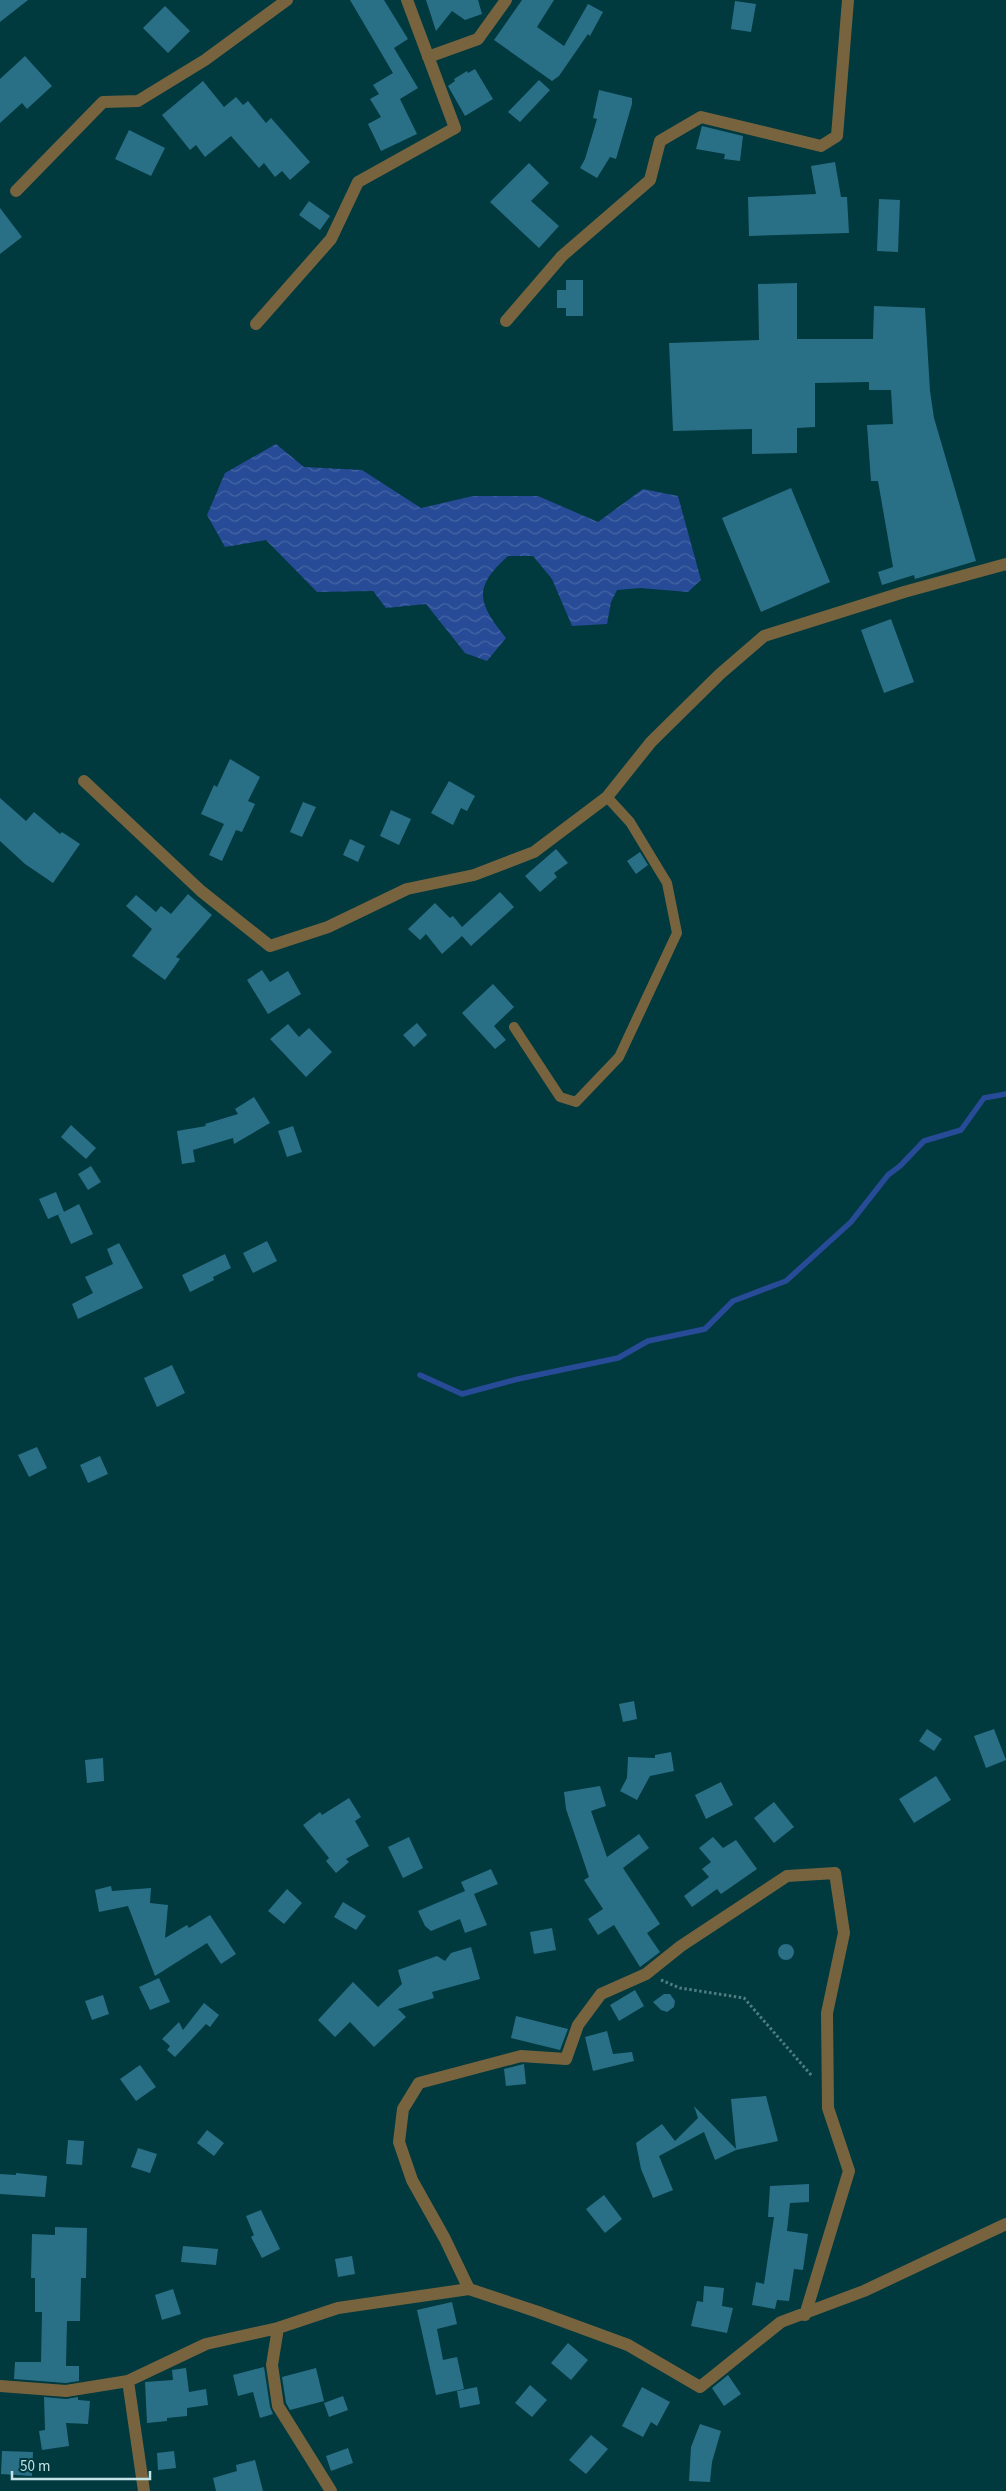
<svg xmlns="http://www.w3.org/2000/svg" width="1006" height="2491" font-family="'Source Sans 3',sans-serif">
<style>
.water{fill:url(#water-waves)}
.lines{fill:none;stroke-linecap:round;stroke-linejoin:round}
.stream{stroke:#274b96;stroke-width:5.5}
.building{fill:#297087}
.path{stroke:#4f7e82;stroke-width:3;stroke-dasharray:2.5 2.5;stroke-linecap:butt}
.lane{stroke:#77643f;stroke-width:10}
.street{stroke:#77643f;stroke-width:12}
</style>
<defs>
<pattern id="water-waves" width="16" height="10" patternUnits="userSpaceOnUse" patternTransform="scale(1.25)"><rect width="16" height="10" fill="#274b96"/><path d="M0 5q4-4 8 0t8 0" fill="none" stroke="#4565a5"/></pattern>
</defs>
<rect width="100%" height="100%" fill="#00393e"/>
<path class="water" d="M276,444L304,467L362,470L421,508L473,496H538L598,522L643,489L678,496L701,580L688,592L640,588L617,590L611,602L607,624L572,626L552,579L533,556H508C472,588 478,603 506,638L487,661L465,653L426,604L386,608L373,591L317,592L266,540L225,547L207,515L225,473Z"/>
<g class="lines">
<path class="stream" d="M420,1375L462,1394L518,1379L618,1358L648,1341L705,1329L733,1301L786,1281L851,1222L888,1175L900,1166L924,1141L961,1130L984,1098L1006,1094"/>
</g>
<path class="building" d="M0,0H28L0,22Z
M350,0H384L408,39L394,48L418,88L400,99L417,134L381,151L368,124L381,117L370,99L379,94L373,85L393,73Z
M426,0H478L482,14L465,20L452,11L436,31Z
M522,0H554L537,27L564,46L588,4L603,12L590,36L588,34L559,76L552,81L494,40Z
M735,1L756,4L751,32L731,29Z
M165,6L190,31L168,53L143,28Z
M25,56L52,86L27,109L22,103L0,123V79Z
M475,69L493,99L465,116L448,86L455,81L454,79L467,71L468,73Z
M539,80L550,90L520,122L508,112Z
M203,81L224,107L236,97L243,105L248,101L266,123L271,118L310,162L290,180L282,171L275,177L264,163L259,168L231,136L205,157L196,145L190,150L162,115Z
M599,90L632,98V104L616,159L610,157L597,178L580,168L585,159L597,119L593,118Z
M702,126L743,136L740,161L724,159L725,154L696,149Z
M129,130L165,148L151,176L115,159Z
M835,162L841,197H847L849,233L749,236L748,197L816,194L811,166Z
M529,163L549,183L531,201L559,226L539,248L490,202Z
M879,199L900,200L898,252L877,251Z
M309,201L330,216L320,230L299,215Z
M0,208L22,237L0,254Z
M566,280H583V316H566V308H557V290H566Z
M797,283V339H873L874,306L925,308L930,391L934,418L976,561L915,579L914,575L882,585L878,572L893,567L878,481H871L867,425L893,424L891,390H869V382L815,383V427L797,428V453L752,454V429L673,431L669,343L759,340L758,284Z
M791,488L830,582L761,612L722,518Z
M891,619L914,682L884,693L861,630Z
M230,759L260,777L248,801L255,804L242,832L236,830L222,861L209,855L224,824L201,814L214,785L217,787Z
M449,781L475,796L467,811L461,808L453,825L431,813Z
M0,798L26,821L34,812L60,834L62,832L80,844L53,883L25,864L0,841Z
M303,802L316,807L302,837L290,832Z
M391,810L411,819L399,845L380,836Z
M350,839L365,846L358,862L343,855Z
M556,849L568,863L554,873L557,877L540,892L525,876Z
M640,852L648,865L636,874L627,861Z
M500,892L514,907L471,946L462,936L442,954L426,934L420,940L408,929L435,903L450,918L453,916L462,927Z
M188,894L212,915L176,957L180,959L165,980L132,956L152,929L126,906L136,895L156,912L161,906L171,914Z
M262,970L270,982L288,971L301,994L268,1014L247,980Z
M493,984L514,1007L494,1026L506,1040L495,1049L462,1013Z
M417,1023L427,1035L414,1047L403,1035Z
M288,1024L299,1037L309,1028L332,1052L306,1077L270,1039Z
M254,1097L270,1123L234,1144L233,1138L193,1150L195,1162L182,1164L177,1131L206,1126L205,1124L238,1114L235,1109Z
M71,1125L96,1148L86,1159L61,1137Z
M293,1126L302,1152L287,1157L278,1131Z
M91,1166L101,1182L88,1190L78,1174Z
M56,1192L64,1212L48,1219L39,1199Z
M79,1204L93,1234L71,1244L58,1215Z
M267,1241L277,1261L253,1273L243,1253Z
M119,1243L143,1288L78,1319L72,1304L93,1293L85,1277L113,1264L107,1249Z
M225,1254L231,1268L213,1277L214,1280L190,1292L182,1275Z
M172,1365L185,1393L157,1407L144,1378Z
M37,1447L47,1468L29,1477L18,1455Z
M100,1456L108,1474L88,1483L80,1465Z
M634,1701L637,1719L623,1722L619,1704Z
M927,1729L942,1739L934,1751L919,1741Z
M994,1729L1006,1760L986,1768L974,1736Z
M671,1752L674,1771L650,1776L637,1800L620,1791L627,1778L628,1757L655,1758V1755Z
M103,1758L104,1781L87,1783L85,1760Z
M936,1776L951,1800L914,1823L899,1799Z
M721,1782L733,1805L706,1819L695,1795Z
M600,1786L606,1806L591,1811L607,1857L639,1834L649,1848L623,1868L660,1924L647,1933L660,1952L640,1967L614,1925L598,1935L588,1919L603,1909L584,1880L589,1877L566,1809L564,1792Z
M349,1798L361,1817L355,1821L369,1846L346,1859L349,1862L336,1873L326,1861L329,1858L303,1825L320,1812L322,1815Z
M774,1802L794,1827L774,1843L754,1818Z
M409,1837L423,1868L403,1878L388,1847Z
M713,1837L723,1848L736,1840L757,1869L721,1894L717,1889L692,1907L684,1896L709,1877L702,1869L711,1862L699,1848Z
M491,1869L498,1884L474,1894L487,1925L465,1933L460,1919L431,1931L425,1926L418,1911L465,1891L461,1882Z
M111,1886L112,1891L151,1888L150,1903L168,1905L165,1938L187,1925L189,1928L210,1915L236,1954L221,1964L207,1943L155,1976L128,1906L99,1912L95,1890Z
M287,1889L302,1903L284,1924L268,1911Z
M343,1902L366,1916L356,1930L334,1917Z
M552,1928L556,1950L534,1954L530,1932Z
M778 1952a8 8 0 1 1 16 0a8 8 0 1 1-16 0Z
M471,1947L480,1979L432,1992L434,1998L398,2009L406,2017L374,2047L350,2022L335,2037L318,2020L353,1982L378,2007L402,1984L398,1970L437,1956L445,1961L451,1953Z
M159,1978L170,2002L150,2010L139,1987Z
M635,1990L644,2006L619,2021L610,2005Z
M664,1994H670L675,2001L674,2007L667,2012L661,2010L653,2002Z
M103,1995L109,2014L92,2020L85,2001Z
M204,2003L219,2015L210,2027L206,2024L175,2057L167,2050L170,2046L162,2039L179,2022L183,2030Z
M516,2016L568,2029L560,2050L511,2038Z
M607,2031L613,2054L632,2052L634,2061L593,2071L585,2037Z
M524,2064L526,2084L506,2086L504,2069Z
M140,2065L156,2087L136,2101L120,2079Z
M766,2096L778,2141L736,2150L715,2160L704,2132L659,2156L673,2190L653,2198L641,2169L636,2143L662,2124L675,2141L698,2118L694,2106L736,2149L731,2099Z
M207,2130L224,2143L214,2156L197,2143Z
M68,2140L84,2141L82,2165L66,2164Z
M138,2148L157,2154L150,2173L131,2167Z
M16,2173L47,2176L45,2197L0,2194V2174L16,2175Z
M809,2184V2202L790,2203L787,2231L808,2234L803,2270L794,2269L789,2301L777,2300L775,2309L752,2305L756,2282L764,2284L774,2217H768L770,2186Z
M604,2195L622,2219L605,2233L586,2209Z
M261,2210L280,2249L262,2258L251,2237L254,2235L246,2216Z
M55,2227L87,2228L86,2278H81L80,2321H67L66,2366H79V2381L66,2383L14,2379L15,2362H41L42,2312H35V2278H31L32,2234L55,2235Z
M183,2246L218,2249L216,2265L181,2262Z
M352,2256L355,2274L338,2277L335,2259Z
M704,2286L724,2288L722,2306L733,2308L727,2333L691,2326L697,2301L703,2302Z
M173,2289L181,2314L162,2320L155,2295Z
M452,2302L457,2324L437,2329L443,2360L457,2357L464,2389L436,2395L417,2310Z
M568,2343L588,2360L571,2380L551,2363Z
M264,2367L270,2407L273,2414L260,2418L253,2392L238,2396L233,2375Z
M186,2368L189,2392L206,2389L208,2405L187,2408V2416L167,2418V2421L147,2423L145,2382L173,2380L172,2370Z
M316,2368L324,2401L290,2410L286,2403L282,2377Z
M728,2375L741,2394L724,2406L712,2388Z
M530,2385L547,2400L532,2417L515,2403Z
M477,2387L480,2404L460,2408L457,2391Z
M642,2387L670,2402L657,2426L651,2422L643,2437L622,2426Z
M343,2396L348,2410L329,2417L324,2403Z
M44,2397L66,2399L78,2397V2400L90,2401L88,2424L66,2423L69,2446L42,2450L39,2431L45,2430Z
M700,2424L721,2431L712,2462L710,2482L689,2481L691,2447Z
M591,2435L608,2449L586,2474L569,2460Z
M348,2448L353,2463L331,2471L326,2456Z
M2,2451L33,2452L32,2476L1,2474Z
M174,2451L176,2468L158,2470L157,2453Z
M255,2460L263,2491H216L213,2478L237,2471L236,2465Z"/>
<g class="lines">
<path class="path" d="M661,1980L680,1988L744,1998L812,2076"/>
<path class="lane" d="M514,1027L560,1097L576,1102L619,1057L677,933L667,883L630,822L607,797"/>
<path class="street" d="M428,57L478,39L506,0
M16,191L103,102L138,101L205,60L287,0
M506,321L562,256L650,180L660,141L701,117L821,146L837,136L848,0
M256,324L331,239L358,182L455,128L407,0
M84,781L201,891L270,946L328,927L407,889L474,875L534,852L607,797L651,742L720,674L764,636L904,592L1006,564
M469,2289L445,2239L412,2180L399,2142L403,2109L419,2083L521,2056L566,2059L578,2025L601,1994L646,1974L681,1946L787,1876L835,1873L844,1933L827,2013L828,2108L849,2171L805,2315
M278,2328L272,2365L278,2406L331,2491
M128,2381L144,2491
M0,2386L66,2391L128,2381L206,2344L278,2328L338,2308L469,2289L538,2312L628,2345L700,2387L781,2322L864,2291L1006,2224"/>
</g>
<path d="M12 2471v8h138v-8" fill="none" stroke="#c3e3e6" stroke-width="2.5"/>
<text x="20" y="2471" font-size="15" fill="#c3e3e6" stroke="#00393e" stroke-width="4" paint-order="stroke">50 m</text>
</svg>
